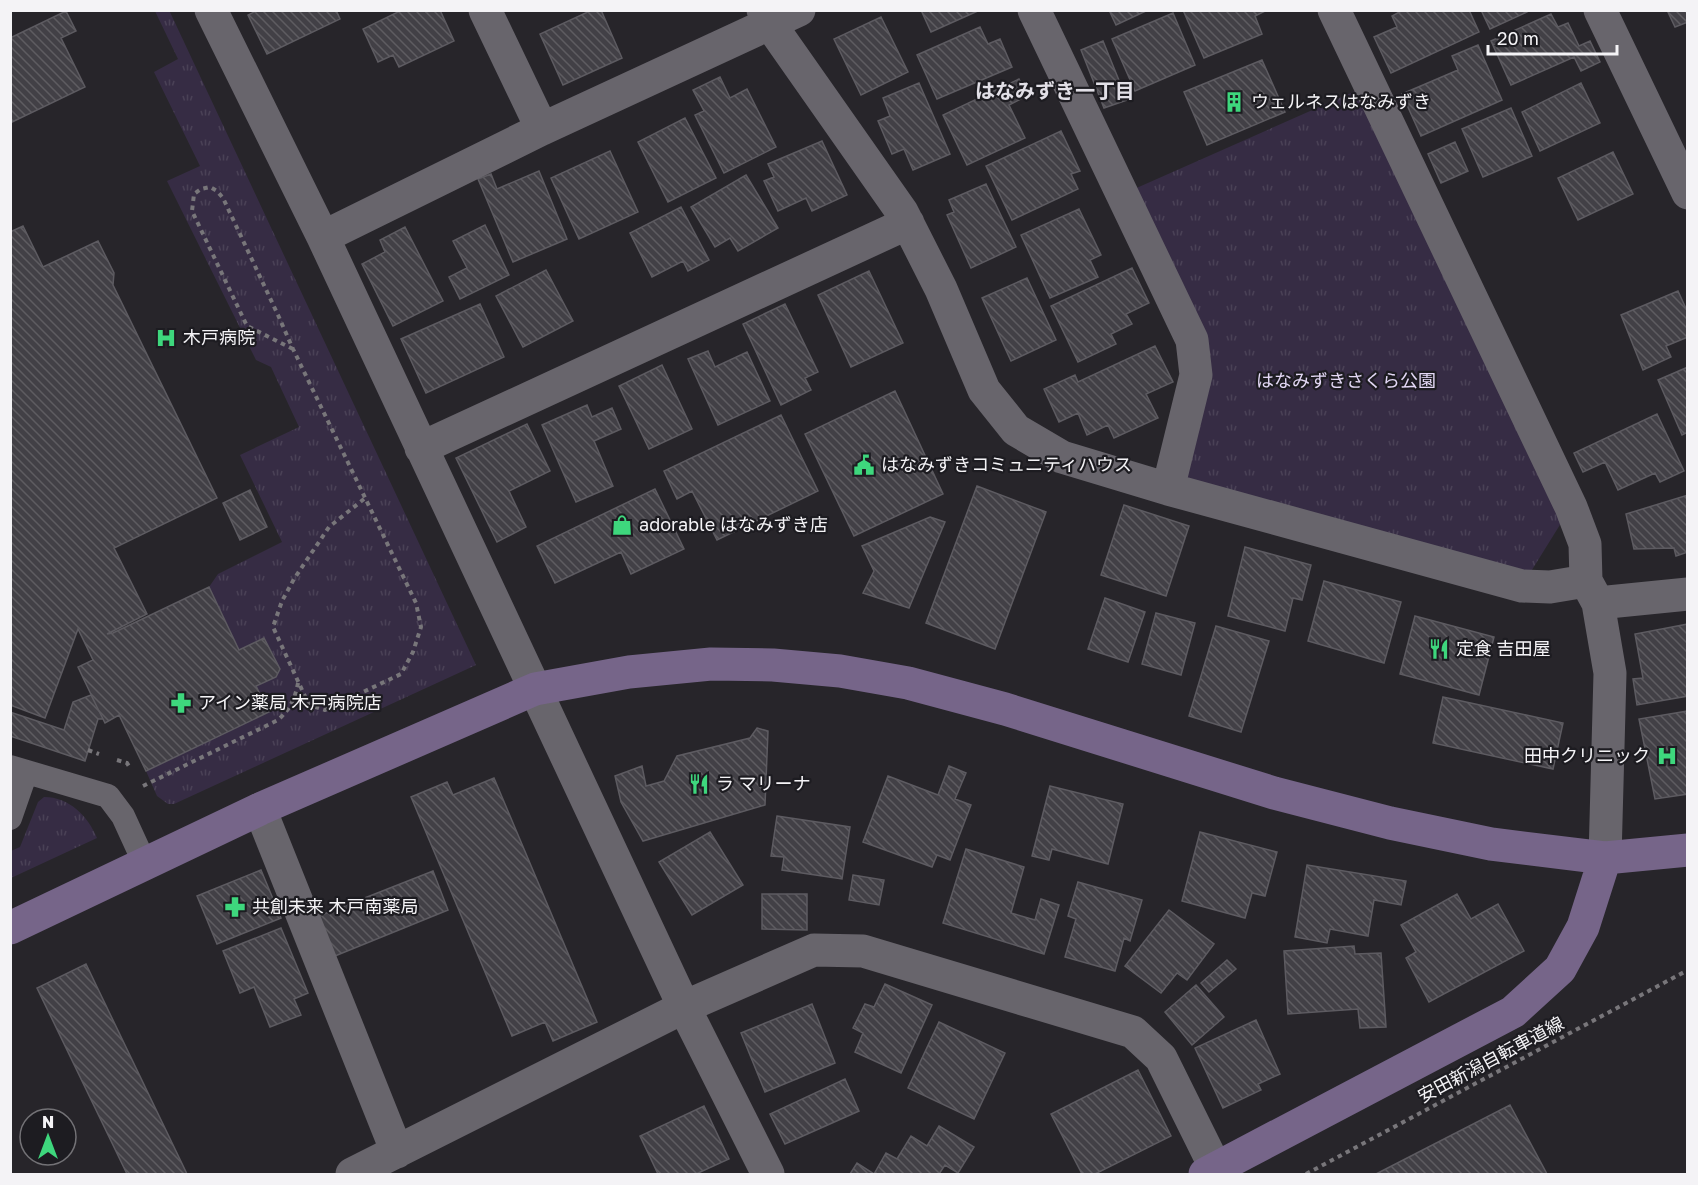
<svg xmlns="http://www.w3.org/2000/svg" width="1698" height="1185" font-family="'Golos Text','Noto Sans JP',sans-serif">
<style>
.grass{fill:url(#grass-tufts)}
.building{fill:url(#building-back-hatch);stroke:#5d5b61;stroke-width:1.5}
.lines{fill:none;stroke-linecap:round;stroke-linejoin:round}
.path{stroke:#78767a;stroke-width:4;stroke-dasharray:4.5 4.5;stroke-linecap:butt}
.lane{stroke:#68656c;stroke-width:24}
.street{stroke:#68656c;stroke-width:33}
.secondary{stroke:#766589;stroke-width:33}
.labels{text-anchor:middle;stroke-width:4.5;stroke-linejoin:round;paint-order:stroke}
.poi-label{font-size:18px;fill:#f4f3f6;stroke:#1d1c21;text-anchor:start}
.park-label{font-size:18px;fill:#e3d8f5;stroke:#1d1c21}
.street-label{font-size:18px;fill:#f4f3f6;stroke:#1d1c21}
.neighbourhood-label{font-size:20px;font-weight:bold;fill:#e2e0e7;stroke:#1d1c21}
</style>
<defs>
<pattern id="grass-tufts" width="24" height="20" patternUnits="userSpaceOnUse" patternTransform="scale(1.5)"><rect width="24" height="20" fill="#362c44"/><path d="M3 7l-1-3M5 7V3M7 7l1-3M15 17l-1-3M17 17v-4M19 17l1-3" fill="none" stroke="#4a4156"/></pattern>
<pattern id="building-back-hatch" width="6" height="6" patternUnits="userSpaceOnUse" patternTransform="scale(1.5)"><rect width="6" height="6" fill="#424046"/><path d="M-1 5l2 2M0 0l6 6M5-1l2 2" fill="none" stroke="#5e5c61"/></pattern>
</defs>
<rect width="100%" height="100%" fill="#27252a"/>
<path class="grass" d="M169,10L476,665L174,804H168L157,796L146,771L269,712L209,587L218,574L282,542L240,455L299,427L271,367L256,360L167,181L200,166L154,72L178,59L155,11Z
M1369,85L1571,507L1522,586L1168,489L1196,375L1123,194Z
M44,797C69,797 88,816 97,838L11,878V851L20,847L38,802Z"/>
<path class="building" d="M258,10H336L340,19L267,54L248,15Z
M402,10H426V12L440,10L454,41L399,67L393,55L378,62L363,29Z
M592,10H601L622,58L563,85L540,34Z
M921,10H980L931,32Z
M1109,10H1148L1116,25Z
M1183,10H1267L1255,16L1262,34L1204,58Z
M1403,10H1469L1479,32L1391,73L1374,37L1397,27L1392,16Z
M1481,10H1526L1527,12L1490,29Z
M1667,10H1688V22L1675,27Z
M66,11L76,31L61,38L85,87L10,123V38Z
M1173,13L1195,65L1135,91L1112,39Z
M1551,14L1558,27L1568,23L1579,46L1590,41L1600,62L1581,71L1574,57L1511,85L1491,41Z
M881,17L908,72L861,95L834,39Z
M980,27L988,44L1000,39L1012,67L937,99L917,55Z
M1103,41L1127,100L1104,108L1081,50Z
M1478,45L1502,100L1421,136L1402,94L1458,70L1452,56Z
M1262,60L1285,112L1207,145L1184,92Z
M720,77L730,98L747,89L776,147L724,173L695,115L704,111L693,90Z
M1019,79L1027,96L1009,105L1025,138L967,165L943,115Z
M919,83L950,154L913,170L904,149L892,154L878,121L890,116L883,98Z
M1581,83L1600,123L1540,151L1522,112Z
M1511,108L1532,156L1483,177L1462,129Z
M685,118L716,178L668,202L638,142Z
M1061,131L1080,171L1071,174L1078,189L1012,220L986,166Z
M822,141L847,195L812,211L806,198L778,211L764,181L774,177L768,164Z
M1455,142L1468,171L1441,183L1428,154Z
M610,151L638,212L579,239L551,178Z
M1613,152L1633,194L1578,220L1558,178Z
M539,171L567,239L513,262L478,179L491,174L497,189Z
M746,175L778,228L738,251L730,238L715,247L691,207Z
M986,184L1016,247L971,268L947,215L954,212L949,200Z
M681,207L709,260L688,271L683,261L652,277L630,233Z
M1079,209L1101,255L1090,260L1098,277L1050,298L1021,235Z
M485,225L509,275L460,299L449,277L467,268L453,241Z
M23,226L43,267L98,241L114,273L113,285L217,498L114,548L147,614L107,634L113,633L209,587L239,650L264,638L280,669L276,677L256,686L269,712L146,771L119,715L105,723L97,707L78,667L93,660L78,629L45,718L10,705V232Z
M405,227L443,301L393,326L362,264L385,252L380,240Z
M1132,268L1149,303L1126,314L1132,324L1111,334L1116,344L1078,362L1051,306Z
M546,270L573,321L523,347L496,296Z
M869,271L903,343L851,367L818,295Z
M1027,278L1056,340L1011,361L982,298Z
M1678,291L1688,313V337L1666,346L1671,357L1643,370L1621,315Z
M480,304L504,357L426,393L401,339Z
M785,304L818,372L805,378L811,390L781,405L743,324Z
M1155,346L1173,382L1146,394L1158,418L1114,438L1108,425L1087,435L1078,413L1059,422L1044,389L1075,375L1078,382Z
M708,351L715,367L747,352L770,401L718,425L688,359Z
M662,365L692,429L649,449L619,386Z
M1688,367V432L1682,435L1658,380Z
M895,391L943,494L854,536L805,434Z
M587,405L592,417L612,408L621,429L594,441L613,486L576,502L542,425Z
M1657,414L1684,471L1660,482L1655,473L1618,490L1605,462L1583,472L1574,453Z
M781,415L818,491L717,540L692,491L677,499L664,471Z
M527,424L550,471L509,491L526,527L497,542L456,458Z
M977,486L1046,512L995,649L926,623Z
M655,489L684,549L631,574L621,552L555,583L537,546Z
M250,490L267,527L240,540L223,503Z
M1688,495V552L1676,556L1674,548L1634,549L1626,514Z
M1124,505L1189,526L1166,596L1101,575Z
M930,517L945,522L909,608L863,593L874,571L862,546Z
M1245,547L1311,565L1302,600L1293,598L1285,631L1228,616Z
M1324,581L1401,602L1384,663L1308,641Z
M1105,598L1145,612L1128,662L1088,649Z
M1156,613L1195,623L1181,675L1142,664Z
M1415,616L1494,637L1479,695L1400,674Z
M1688,624V696L1637,705L1633,679L1643,678L1635,634Z
M1216,626L1269,641L1241,732L1189,716Z
M91,695L103,719H98L85,761L10,736V712L64,730L73,702Z
M1443,697L1563,723L1553,769L1433,743Z
M1688,711V794L1655,799L1639,719Z
M757,728L768,731L765,805L643,841L621,802L615,776L642,766L646,786L664,781L677,756L750,738Z
M949,766L966,773L955,799L971,805L950,860L937,855L932,867L863,842L888,776L938,795Z
M494,778L597,1022L553,1041L545,1022L512,1036L411,797L447,782L453,795Z
M1050,786L1123,804L1108,864L1052,849L1049,860L1032,856Z
M777,816L850,827L842,879L782,870L784,857L771,856Z
M710,832L743,885L692,915L659,862Z
M1200,832L1277,852L1265,896L1252,893L1245,918L1182,901Z
M966,849L1024,867L1011,913L1035,920L1041,899L1059,905L1044,954L943,923Z
M1307,865L1406,881L1401,905L1374,900L1368,936L1330,929L1327,943L1295,937Z
M261,870L281,918L217,944L197,896Z
M433,871L448,910L335,956L319,916Z
M853,875L884,880L879,905L849,900Z
M1078,882L1142,900L1130,941L1124,938L1115,971L1065,957L1076,919L1068,916Z
M762,894H807V930L762,929Z
M1457,894L1471,919L1498,904L1524,951L1429,1002L1406,958L1416,952L1401,925Z
M1169,910L1214,944L1187,980L1177,973L1161,993L1125,966Z
M281,928L308,993L294,999L301,1015L270,1027L254,987L240,993L223,951Z
M1354,946L1355,954L1381,953L1386,1027L1360,1028L1358,1009L1288,1014L1284,951Z
M1227,960L1236,969L1209,992L1201,983Z
M86,964L187,1174H127L37,988Z
M885,984L932,1005L901,1073L855,1052L863,1033L853,1028L865,1004L874,1007Z
M1196,985L1224,1017L1192,1045L1165,1012Z
M812,1004L835,1063L765,1092L741,1033Z
M1256,1020L1280,1074L1258,1084L1261,1090L1223,1108L1195,1048Z
M939,1022L1005,1053L974,1119L908,1088Z
M1138,1070L1171,1136L1095,1174H1082L1051,1114Z
M845,1079L859,1111L785,1144L770,1114Z
M1510,1105L1547,1174H1376Z
M704,1106L729,1159L696,1174H658L640,1136Z
M939,1126L974,1147L958,1173L945,1165L939,1174H850L857,1163L874,1174L886,1153L897,1159L911,1136L927,1146Z"/>
<g class="lines">
<path class="path" d="M293,349L247,326L192,211L194,194L201,189L210,187L217,191L223,198L278,315L293,349L416,603L421,627L413,652L401,674L325,710L309,705L273,627L282,601L294,579L329,527L364,499
M88,750L99,754
M117,760L127,763L130,768
M143,786L278,720C290,709 295,699 298,683
M1306,1174L1688,970"/>
<path class="lane" d="M10,767L108,796L123,816L145,864
M10,818L26,772"/>
<path class="street" d="M211,10L323,237L684,1007L768,1174
M485,10L542,129
M763,10L770,24L902,212L941,289L984,390L1016,430L1062,457L1168,489L1522,586L1550,587L1586,581
M1034,10L1192,340L1196,375L1168,489
M1334,10L1571,507L1585,544L1586,581L1598,603L1610,673L1605,858
M1600,10L1688,193
M323,237L542,129L799,10
M421,448L908,223
M1598,603L1688,594
M260,809L397,1152
M352,1174L684,1007L814,950L863,951L1133,1032L1161,1058L1216,1169"/>
<path class="secondary" d="M10,928L260,809L535,689L629,672L711,664L773,665L840,671L908,683L1005,709L1274,793L1390,823L1491,844L1605,858L1688,850
M1205,1174L1513,1012L1560,969L1583,927L1605,858"/>
</g>
<defs>
<g id="building-bare" transform="scale(1.62)"><path d="M-4-6H4V6H1V3H-1V6H-4ZM-2.5-4.3h1.7v1.8h-1.7ZM.8-4.3h1.7v1.8H.8ZM-2.5-1h1.7V.8h-1.7ZM.8-1h1.7V.8H.8Z" fill="#3ed77d" stroke="#1d1c21" stroke-width="2.5" paint-order="stroke"/></g>
<g id="hospital-bare" transform="scale(1.62)"><path d="M-5-5h3v3.5h4V-5h3V5h-3V1.5h-4V5h-3Z" fill="#3ed77d" stroke="#1d1c21" stroke-width="2.5" paint-order="stroke"/></g>
<g id="civic-bare" transform="scale(1.62)"><path d="M-.6-6.5H3V-4.5H.6V-3L4-1V1h2V6H-6V1h2V-1L-.6-3ZM-1.2 2.5V6h2.4V2.5Z" fill="#3ed77d" stroke="#1d1c21" stroke-width="2.5" paint-order="stroke"/></g>
<g id="shop-bare" transform="scale(1.62)"><path d="M-5-2.5h2.3a2.7 3.5 0 0 1 5.4 0H5L5.5 6h-11ZM-1.5-2.5h3a1.5 2.3 0 0 0-3 0Z" fill="#3ed77d" stroke="#1d1c21" stroke-width="2.5" paint-order="stroke"/></g>
<g id="restaurant-bare" transform="scale(1.62)"><path d="M-5-6h1v4h1v-4h1v4h1v-4h1v5L-1.5 .5V6h-2V.5L-5-1ZM5-6V6H3V1.5H1.5Q1.5-4 5-6Z" fill="#3ed77d" stroke="#1d1c21" stroke-width="2.5" paint-order="stroke"/></g>
<g id="pharmacy-bare" transform="scale(1.62)"><path d="M-2-6h4v4h4v4h-4v4h-4v-4h-4v-4h4Z" fill="#3ed77d" stroke="#1d1c21" stroke-width="2.5" paint-order="stroke"/></g>
</defs>
<g fill-rule="evenodd">
<use href="#building-bare" x="1234" y="102"/>
<use href="#hospital-bare" x="166" y="338"/>
<use href="#civic-bare" x="864" y="465"/>
<use href="#shop-bare" x="622" y="525"/>
<use href="#restaurant-bare" x="1439" y="649"/>
<use href="#pharmacy-bare" x="181" y="703"/>
<use href="#hospital-bare" x="1667" y="756"/>
<use href="#restaurant-bare" x="699" y="784"/>
<use href="#pharmacy-bare" x="235" y="907"/>
</g>
<g class="labels">
<g class="poi-label">
<text x="1251" y="108">ウェルネスはなみずき</text>
<text x="183" y="344">木戸病院</text>
<text x="881" y="471">はなみずきコミュニティハウス</text>
<text x="639" y="531">adorable はなみずき店</text>
<text x="1456" y="655">定食 吉田屋</text>
<text x="198" y="709">アイン薬局 木戸病院店</text>
<text x="1650" y="762" text-anchor="end">田中クリニック</text>
<text x="716" y="790">ラ マリーナ</text>
<text x="252" y="913">共創未来 木戸南薬局</text>
</g>
<g class="park-label">
<text x="1346" y="387">はなみずきさくら公園</text>
</g>
<g class="street-label">
<text transform="translate(1491 1060) rotate(-28)" y="6">安田新潟自転車道線</text>
</g>
<g class="neighbourhood-label">
<text x="1055" y="98">はなみずき一丁目</text>
</g>
</g>
<rect width="1698" height="1185" fill="none" stroke="#f4f3f6" stroke-width="24"/>
<g transform="translate(48 1137)"><circle r="28" fill="#1d1c21" stroke="#737276" stroke-width="1.5"/>
<path d="M0-4.5L10 22L0 15L-10 22Z" fill="#3ed77d"/>
<text y="-9" font-size="16" font-weight="bold" text-anchor="middle" fill="#f4f3f6">N</text>
</g>
<path d="M1488 45v9h129v-9" fill="none" stroke="#f4f3f6" stroke-width="3"/>
<text x="1497" y="45" font-size="18" fill="#f4f3f6" stroke="#1d1c21" stroke-width="4.5" paint-order="stroke">20 m</text>
</svg>
